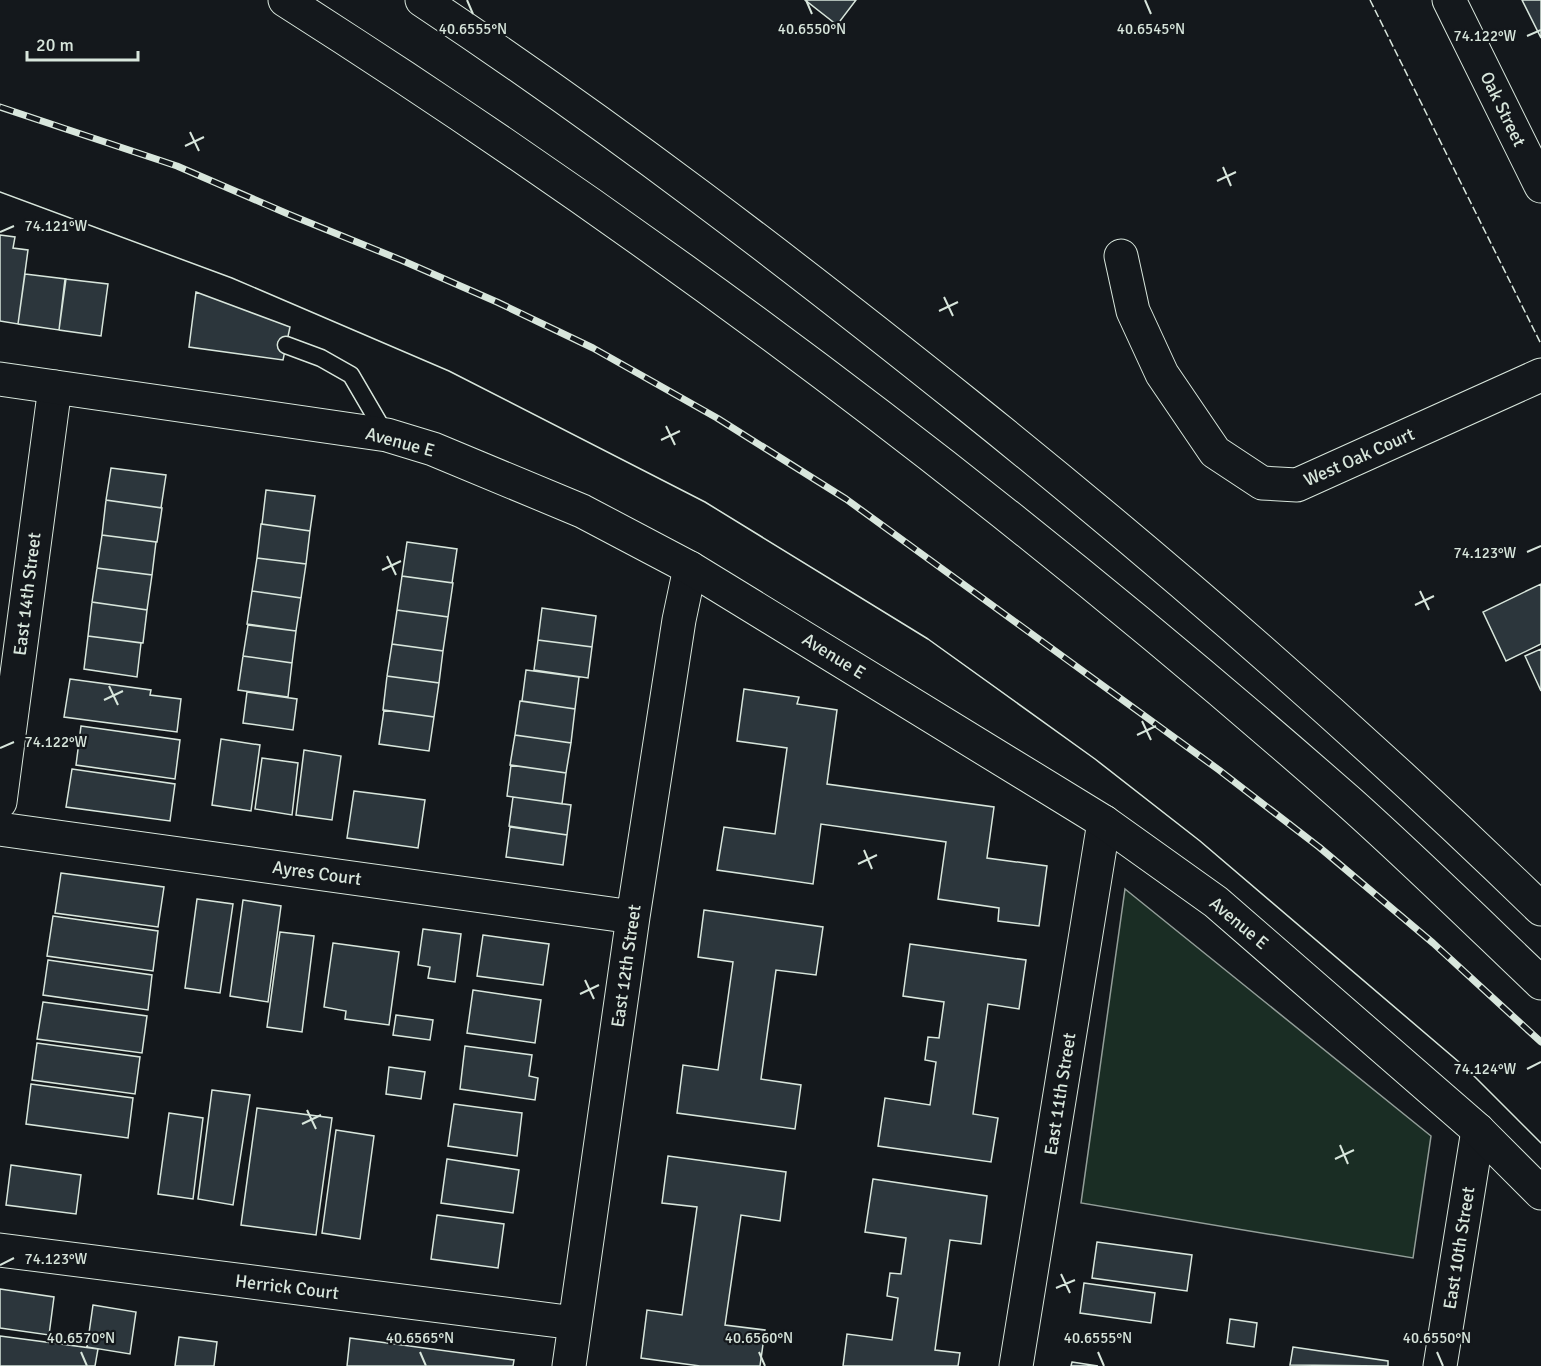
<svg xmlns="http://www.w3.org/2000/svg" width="1541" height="1366" font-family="Signika,sans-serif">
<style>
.green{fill:#1a2d24;stroke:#939e99;stroke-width:1.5}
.building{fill:#2c363c;stroke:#d8e6dc;stroke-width:1.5}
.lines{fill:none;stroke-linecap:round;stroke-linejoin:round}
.lane-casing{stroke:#d8e6dc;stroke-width:19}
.street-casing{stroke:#d8e6dc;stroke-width:35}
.secondary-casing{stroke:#d8e6dc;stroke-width:35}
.highway-casing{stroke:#d8e6dc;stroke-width:35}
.lane{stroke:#14181c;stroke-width:16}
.street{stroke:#14181c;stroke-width:33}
.secondary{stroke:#14181c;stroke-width:33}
.highway{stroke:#14181c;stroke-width:33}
.tram{stroke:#d8e6dc;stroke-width:1.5}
.rail-casing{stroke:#d8e6dc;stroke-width:7}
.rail{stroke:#14181c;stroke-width:4.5;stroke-dasharray:14;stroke-linecap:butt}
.fence{stroke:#d8e6dc;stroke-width:1.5;stroke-dasharray:8 3;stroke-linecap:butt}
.ticks{fill:none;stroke:#d8e6dc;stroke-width:2}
.labels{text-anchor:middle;stroke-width:4.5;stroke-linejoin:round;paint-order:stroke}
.street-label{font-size:18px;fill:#d8e6dc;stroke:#14181c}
.ticks-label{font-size:15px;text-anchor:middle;fill:#d8e6dc;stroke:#14181c;stroke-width:4.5;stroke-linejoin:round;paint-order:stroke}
</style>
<rect width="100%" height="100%" fill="#14181c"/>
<path class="green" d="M1125,889L1431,1136L1413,1258L1081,1203Z"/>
<path class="building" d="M805,0H856L837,25Z
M1522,0H1541V38Z
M0,235L15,237L13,248L28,250L18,324L0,321Z
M25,274L66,279L59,330L18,324Z
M65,279L108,284L101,336L59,330Z
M196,292L290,327L283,360L189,347Z
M111,468L166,475L161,508L106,500Z
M266,490L315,496L310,531L262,524Z
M106,500L162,508L157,542L102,535Z
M261,524L310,531L306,564L257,558Z
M102,535L156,542L152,575L97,568Z
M407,542L457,549L452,583L402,576Z
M257,558L306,564L301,598L252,591Z
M97,568L152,575L147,610L92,602Z
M402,576L453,583L448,617L397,610Z
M1541,584V644L1506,661L1483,612Z
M252,591L301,598L296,631L247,624Z
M92,602L147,610L143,643L88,636Z
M542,608L596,616L592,647L538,640Z
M397,610L448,617L443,651L392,644Z
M248,625L296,631L292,663L243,656Z
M88,636L141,643L137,677L84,669Z
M538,640L592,647L588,678L534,670Z
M392,644L443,651L439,683L387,676Z
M1541,649V691L1525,656Z
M243,656L292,663L288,697L238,690Z
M526,670L579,677L575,709L522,701Z
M387,676L439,683L434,717L383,710Z
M70,679L151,690L150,695L181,699L177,732L64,717Z
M744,689L799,697L797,704L837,710L827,784L994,807L987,858L1047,866L1039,926L998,921L999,908L938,899L946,842L821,824L813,884L717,870L724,827L775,834L787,748L737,741Z
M247,692L297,699L293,730L243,723Z
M520,701L575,709L571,743L515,735Z
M384,710L434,717L429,751L379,744Z
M81,726L180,740L175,779L76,765Z
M515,735L571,743L566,773L510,765Z
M221,739L260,745L251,811L212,805Z
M304,750L341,756L332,820L296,815Z
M262,758L298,763L292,815L255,809Z
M511,765L566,773L562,804L507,796Z
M72,769L175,784L170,821L66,807Z
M354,791L425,800L418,848L347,838Z
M513,797L571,805L567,835L509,826Z
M510,827L567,835L563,865L506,857Z
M61,873L164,887L158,927L55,913Z
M197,899L233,904L220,993L185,988Z
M243,900L281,906L268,1002L230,996Z
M704,910L823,927L816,975L776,970L761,1079L801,1085L795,1129L677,1113L683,1065L718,1070L733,962L698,957Z
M53,916L158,931L153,971L47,956Z
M423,929L461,934L455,982L428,978L430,967L418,965Z
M280,932L314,936L302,1032L267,1027Z
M483,935L549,944L543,985L477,976Z
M333,943L399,952L389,1025L345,1019L346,1011L324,1007Z
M910,944L1026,960L1019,1009L988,1004L973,1114L998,1118L991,1162L878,1146L885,1098L930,1105L936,1062L925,1060L928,1037L939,1038L944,1002L903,996Z
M48,960L152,975L148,1010L43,995Z
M473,990L541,1000L535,1043L467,1033Z
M43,1002L147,1016L142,1053L37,1039Z
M396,1015L433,1020L430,1040L393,1035Z
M37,1043L140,1057L135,1094L32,1080Z
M465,1046L532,1055L529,1076L538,1078L535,1100L460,1089Z
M389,1067L425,1072L421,1099L386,1094Z
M31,1084L133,1098L128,1138L26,1124Z
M212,1090L250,1095L233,1205L198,1199Z
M454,1104L522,1113L517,1156L448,1146Z
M257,1108L332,1118L316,1235L241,1225Z
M169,1113L203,1118L193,1199L158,1194Z
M336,1130L374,1136L360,1239L322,1233Z
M668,1156L786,1172L780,1221L741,1215L725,1325L765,1330L760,1366H700L641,1358L647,1310L682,1315L697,1207L662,1203Z
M447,1159L519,1170L513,1213L441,1203Z
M11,1165L81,1175L76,1214L6,1205Z
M873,1179L987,1196L981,1244L950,1240L935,1350L960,1353L958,1366H843L847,1334L892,1340L898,1298L887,1296L890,1273L901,1274L906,1238L865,1232Z
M437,1215L504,1224L498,1268L431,1259Z
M1097,1242L1192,1255L1187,1291L1092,1278Z
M1084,1283L1155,1293L1151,1323L1080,1313Z
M0,1289L54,1297L49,1335L0,1328Z
M93,1305L136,1312L130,1354L87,1347Z
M1230,1319L1257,1323L1254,1347L1227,1343Z
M0,1336L98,1349L95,1366H0Z
M179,1337L217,1342L214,1366H175Z
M350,1338L514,1360L513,1366H347Z
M1293,1347L1388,1361V1366L1290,1365Z
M1072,1362L1098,1366H1071Z"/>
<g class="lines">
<g class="lane-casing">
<path id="lane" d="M286,345L321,358L351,375L386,435"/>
</g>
<g class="street-casing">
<path id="street" d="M1449,0L1541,186
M1121,256L1133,311L1162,374L1215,452L1262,483L1297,485L1541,375
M0,802L55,387
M0,829L633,917
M0,1250L575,1323
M569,1366L633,917L679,620L690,568
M1016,1366L1104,822
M1440,1366L1478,1130"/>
</g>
<g class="secondary-casing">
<path id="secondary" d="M0,379L387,435L433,449L582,511L690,568L1104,822L1216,902L1478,1130L1541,1193"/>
</g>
<g class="highway-casing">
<path id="highway" d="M285,0C659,238 1015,508 1348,801C1414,860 1477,922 1541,983
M422,0C612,126 792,264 969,406C1167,565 1359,732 1541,909"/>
</g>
<use href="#lane" class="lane"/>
<use href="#street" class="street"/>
<use href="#secondary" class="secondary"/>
<use href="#highway" class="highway"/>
<path class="tram" d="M0,192L232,278L449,371L705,502L928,639L1095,759L1200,841L1466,1068L1541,1143"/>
<g class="rail-casing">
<path id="rail" d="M0,107L177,166L288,214L401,260L497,302L593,348L717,418L846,499L1219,770L1319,847L1433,943L1541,1042"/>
</g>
<use href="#rail" class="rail"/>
<path class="fence" d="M1370,0L1541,344"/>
</g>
<path class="ticks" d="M467,0L473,14M806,0L812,14M1145,0L1151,14M1527,36L1541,30M190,132L199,151M185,146L204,137M1223,167L1231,186M1217,181L1236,172M0,232L14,226M944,297L953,316M939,311L958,302M666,426L675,445M661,440L680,431M1527,552L1541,546M387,556L396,575M382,570L401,561M1420,591L1429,610M1415,605L1434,596M109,686L118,705M104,700L123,691M1142,721L1151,740M1137,735L1156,726M0,748L14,742M864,850L872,869M858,864L877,855M585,980L594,999M580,994L599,985M1527,1069L1541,1062M307,1110L316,1129M302,1124L321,1115M1340,1145L1348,1164M1335,1159L1354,1150M0,1265L14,1258M1061,1274L1070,1293M1056,1288L1075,1280M81,1352L87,1366M420,1352L426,1366M759,1352L765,1366M1098,1352L1104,1366M1437,1352L1443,1366"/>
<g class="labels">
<g class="street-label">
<text transform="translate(1503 109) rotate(64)" y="6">Oak Street</text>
<text transform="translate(400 442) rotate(15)" y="6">Avenue E</text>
<text transform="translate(1359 457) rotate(-24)" y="6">West Oak Court</text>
<text transform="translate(27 594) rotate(-83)" y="6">East 14th Street</text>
<text transform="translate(834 656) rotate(32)" y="6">Avenue E</text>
<text transform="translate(317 873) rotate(8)" y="6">Ayres Court</text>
<text transform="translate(1239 923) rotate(40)" y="6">Avenue E</text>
<text transform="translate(626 966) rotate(-82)" y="6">East 12th Street</text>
<text transform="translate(1060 1094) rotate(-81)" y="6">East 11th Street</text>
<text transform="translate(1459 1248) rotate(-81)" y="6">East 10th Street</text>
<text transform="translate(287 1287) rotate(7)" y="6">Herrick Court</text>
</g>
</g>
<g class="ticks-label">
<text x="473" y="34">40.6555°N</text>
<text x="812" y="34">40.6550°N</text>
<text x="1151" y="34">40.6545°N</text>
<text x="1485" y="41">74.122°W</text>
<text x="56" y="231">74.121°W</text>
<text x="1485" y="558">74.123°W</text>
<text x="56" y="747">74.122°W</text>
<text x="1485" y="1074">74.124°W</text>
<text x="56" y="1264">74.123°W</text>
<text x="81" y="1343">40.6570°N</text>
<text x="420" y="1343">40.6565°N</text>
<text x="759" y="1343">40.6560°N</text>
<text x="1098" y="1343">40.6555°N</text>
<text x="1437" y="1343">40.6550°N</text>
</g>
<path d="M27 51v9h111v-9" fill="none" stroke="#d8e6dc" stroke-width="3"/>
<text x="36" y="51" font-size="18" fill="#d8e6dc" stroke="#14181c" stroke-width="4.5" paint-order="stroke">20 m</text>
</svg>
